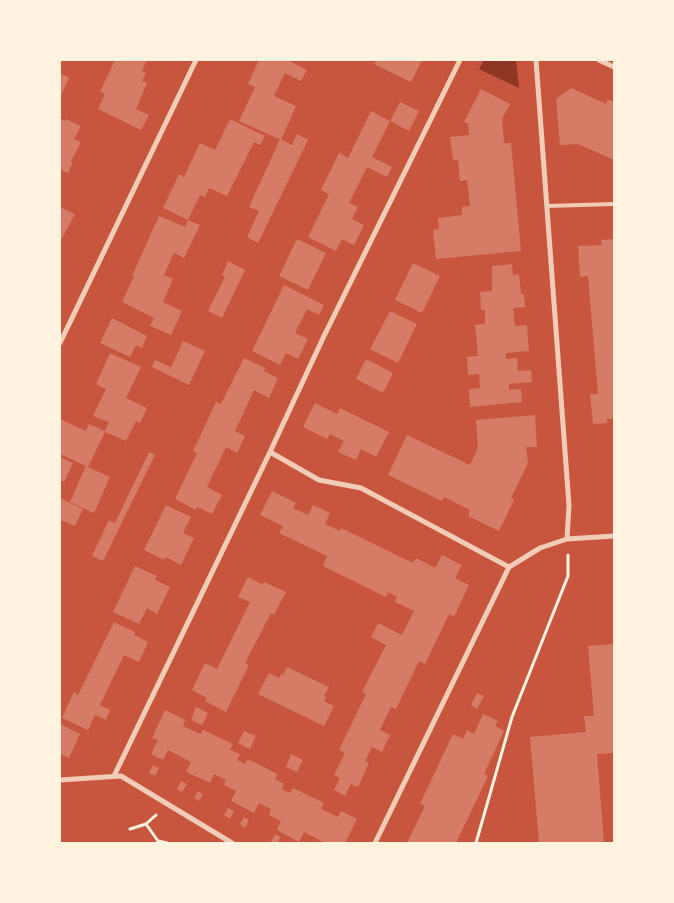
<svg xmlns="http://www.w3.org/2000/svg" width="674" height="903" font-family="'PT Sans',sans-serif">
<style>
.water{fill:#8f3625}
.building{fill:#d67c66}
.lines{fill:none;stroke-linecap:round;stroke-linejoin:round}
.path{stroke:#fff3e0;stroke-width:3}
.service{stroke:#f1ccb7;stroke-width:4}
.minor{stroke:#f1ccb7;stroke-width:5}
</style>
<rect width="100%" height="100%" fill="#c8553d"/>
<path class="water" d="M484,60H516L519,88L479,69Z"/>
<path class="building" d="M115,60H147L142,71L146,73L142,81L147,83L136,109L149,115L141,130L98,109L105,94L100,92Z
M259,60H287L307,70L301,81L285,73L274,96L296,106L281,140L239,121L255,87L248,84Z
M377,60H422L411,82L374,64Z
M60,73L69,78L60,97Z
M571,88L606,104L608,100L614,102V160L578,144L560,145L556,99Z
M481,89L510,104L502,119L504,143H511L521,251L436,259L433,230L439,229L438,218L462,215V207L470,206L467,180L460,181L458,160H453L450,137L469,135L468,124L464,122Z
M400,102L419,111L409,131L390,121Z
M371,111L390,121L372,157L392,167L387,177L367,167L349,203L358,207L352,219L364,225L354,245L342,239L336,251L308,237L329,194L321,190L339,153L348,158Z
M60,118L65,121L66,119L81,126L74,139L81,142L71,161L73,162L68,173L60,169Z
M230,119L265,136L260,145L254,142L227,196L209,188L205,197L200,195L188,220L163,208L179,174L184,177L200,143L215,150Z
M297,134L308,140L258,243L247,237L259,211L249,207L280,139L292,145Z
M60,207L75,214L60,242Z
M159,216L185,227L188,220L200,225L184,258L174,253L164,275L173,279L163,302L182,311L171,335L150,326L154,318L122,302L134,276H132Z
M297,239L326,253L308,290L279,276Z
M614,239V419H607V423L593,424L590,394H598L588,276L580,277L578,246L602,245L601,240Z
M228,261L245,270L222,318L208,311L225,277L222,275Z
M413,263L440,276L422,313L395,300Z
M512,264L513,275L519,274L521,294H524L525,307L513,308L515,326L527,325L529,351L506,353V359L517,358L518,371L531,370L532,382L509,384V390L521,389L522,402L470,407L469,389L480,388L479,374L468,375L467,357L478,356L475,325L485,324V310H481L480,292L492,291V266Z
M284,285L324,305L319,315L307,309L295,333L308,339L298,359L286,353L280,365L252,351Z
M390,311L417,324L398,363L370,349Z
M112,318L147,336L142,348L136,345L130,357L100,343Z
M183,341L205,351L189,385L152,367L155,360L171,367Z
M110,353L141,367L126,398L147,408L140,423L136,421L126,441L105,432L88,467L110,477L94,513L70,502L86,466L60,454V419L86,431L89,424L105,431L109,422L93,416L106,389L96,384Z
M244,358L265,368L264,371L278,378L269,398L254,390L235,431L245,436L237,453L226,447L207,487L222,495L212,514L197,507L196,510L175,499L197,453L193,451L216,402L221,404Z
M366,359L393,373L383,393L356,379Z
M315,403L337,414L340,408L389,432L376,457L361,449L356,460L338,452L344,441L330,434L327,439L303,427Z
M535,415L537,447H526L528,463L511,498L514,500L499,531L468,516L470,510L444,497L442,501L388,475L407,435L470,465L478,447L476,420Z
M149,452L155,455L103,561L92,556L109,520L115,523Z
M60,457L73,463L64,482L60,480Z
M272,491L296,503L293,508L308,515L313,505L330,513L325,524L340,531L341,528L413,563L416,558L435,568L442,555L462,565L455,578L469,585L454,617L449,614L425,664L419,661L396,709L391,707L380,730L390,735L382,752L372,747L365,761L369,763L358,787L351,784L345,796L334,790L340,778L334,775L345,753L339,750L366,694L362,692L386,645L371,637L378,623L402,635L414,611L395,602L397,597L388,592L386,597L323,566L327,556L279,533L283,526L260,515Z
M60,498L83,509L75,526L60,520Z
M166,505L191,517L183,533L194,538L181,565L166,557L164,560L144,550Z
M135,566L157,576L155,580L170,587L157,614L147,608L139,624L113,612Z
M248,577L263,585L264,582L286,592L274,615L271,613L245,663L249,665L226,712L205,701L207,698L192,690L205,663L217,669L250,602L238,597Z
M114,622L135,632L134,635L148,642L139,662L124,655L100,705L110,710L106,720L95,715L88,730L62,718L74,692L78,695Z
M614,644V753L597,754L604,843H539L530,737L586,732L584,716H594L588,646Z
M287,667L329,687L324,696L326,697L324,701L334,706L324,726L258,694L269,673L279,678L281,674L283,675Z
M477,693L484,696L477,709L471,705Z
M196,707L208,713L202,725L191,720Z
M165,710L185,720L183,726L201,734L203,730L233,744L230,750L240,754L237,760L245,764L248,759L277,774L275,779L284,784L282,789L290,793L293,788L324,803L321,809L338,817L341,811L357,819L345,843H325L304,832L299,842L277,830L281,821L269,815L271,809L259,803L254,813L231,801L236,791L224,785L226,780L214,774L210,783L186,772L191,762L185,759L168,750L163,760L151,754L158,740L152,738Z
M483,714L498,721L495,726L504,731L484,774L488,776L456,843H407L425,806L420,804L453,734L463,739L467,730L474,734Z
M60,724L80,734L69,758L60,754Z
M244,731L256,736L250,749L238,743Z
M291,754L303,760L297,772L286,767Z
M153,765L159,768L155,776L149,773Z
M181,781L187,784L182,792L177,789Z
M198,791L203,794L199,801L194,798Z
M228,808L234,811L230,819L224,815Z
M244,817L249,820L245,828L240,824Z
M275,834L281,837L277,843H272L271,842Z"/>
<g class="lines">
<path class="path" d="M146,824L158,841L167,843
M130,829L146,824L156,815
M476,843L512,717L568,576V555"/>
<path class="service" d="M547,206L614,204"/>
<path class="minor" d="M536,60L569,505L567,539
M599,60L614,67
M60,343L196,60
M270,452L319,480L361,488L509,567
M509,567L540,548L567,539L614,536
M114,776L270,452L324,336L460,60
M60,780L121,776L232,843
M375,843L509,567"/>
</g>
<rect width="674" height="903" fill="none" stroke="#fff3e0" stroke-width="122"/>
</svg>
